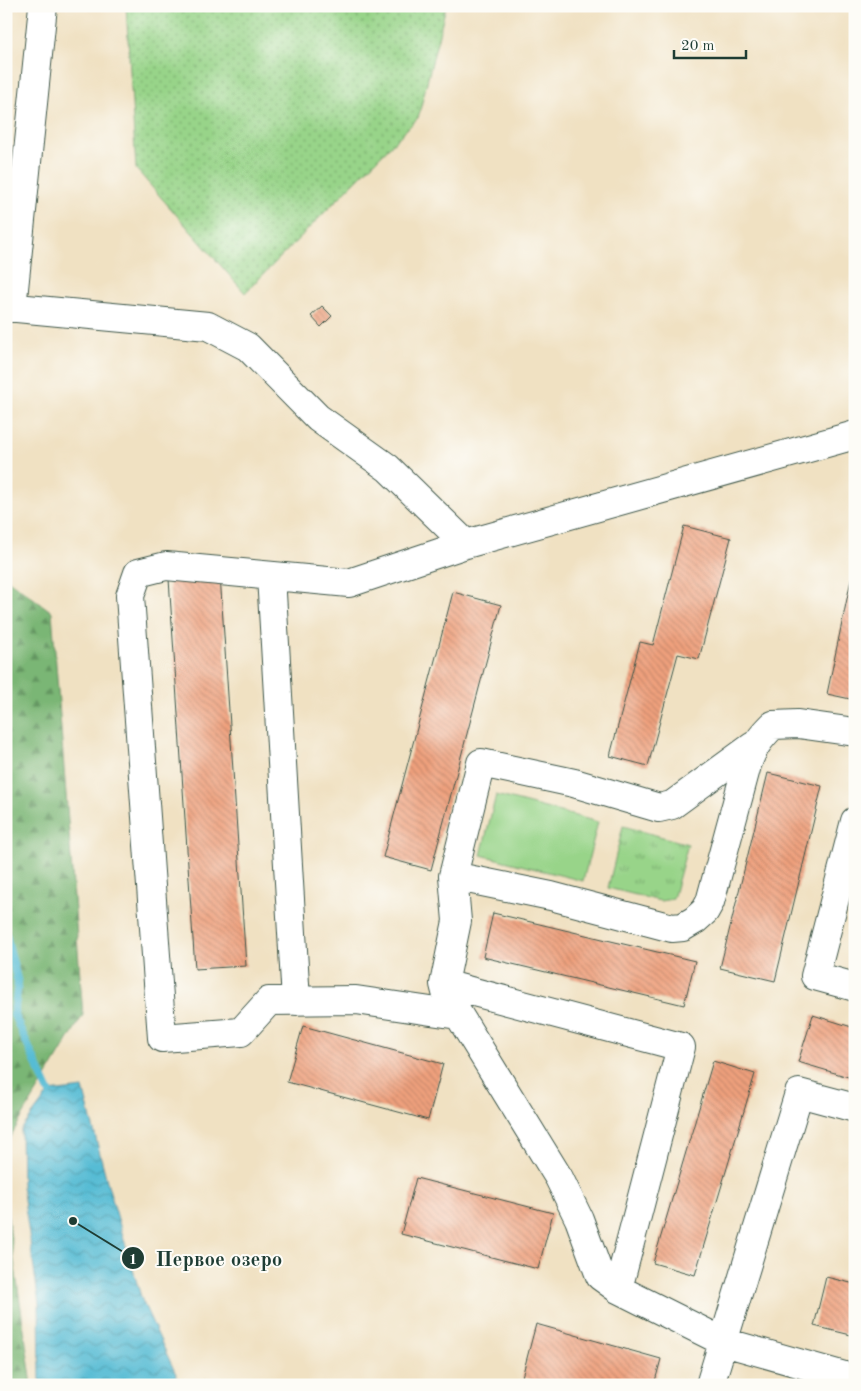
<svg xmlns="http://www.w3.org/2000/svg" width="861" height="1391" font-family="'Old Standard TT',serif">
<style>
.grass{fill:url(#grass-dots);stroke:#5c885e}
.forest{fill:url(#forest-firs);stroke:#4c7a54}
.park{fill:url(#park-tufts);stroke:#5c885e}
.pitch{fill:#98d489;stroke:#5c885e}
.water{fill:url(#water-waves);stroke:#3a7c84}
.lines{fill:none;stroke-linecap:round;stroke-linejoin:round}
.stream{stroke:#56bcd4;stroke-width:8}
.building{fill:url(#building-back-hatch)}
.minor-casing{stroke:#3e5649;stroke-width:30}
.minor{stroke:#fff;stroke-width:28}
.leader{fill:none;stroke:#1f3d34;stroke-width:2}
.callout-dot{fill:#1f3d34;stroke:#fdfcf7;stroke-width:2}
.mark-label{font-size:15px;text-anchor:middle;font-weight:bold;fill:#fff}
.callout-label{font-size:21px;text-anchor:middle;font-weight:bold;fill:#1f3d34;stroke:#fdfcf7;stroke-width:4;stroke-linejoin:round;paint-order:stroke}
</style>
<defs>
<pattern id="grass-dots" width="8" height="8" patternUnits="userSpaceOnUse" patternTransform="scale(1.25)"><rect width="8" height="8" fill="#98d489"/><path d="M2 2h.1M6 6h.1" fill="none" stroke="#7bad71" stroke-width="1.8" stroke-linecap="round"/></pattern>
<pattern id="forest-firs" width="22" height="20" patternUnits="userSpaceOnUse" patternTransform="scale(1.25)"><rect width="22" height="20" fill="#7ab675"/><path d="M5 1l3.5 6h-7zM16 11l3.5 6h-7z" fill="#639561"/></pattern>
<pattern id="park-tufts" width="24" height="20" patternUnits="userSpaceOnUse" patternTransform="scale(1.25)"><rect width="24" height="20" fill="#98d489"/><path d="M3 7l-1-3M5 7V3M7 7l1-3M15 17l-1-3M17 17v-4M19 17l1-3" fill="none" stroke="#7bad71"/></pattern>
<pattern id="water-waves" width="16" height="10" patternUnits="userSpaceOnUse" patternTransform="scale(1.25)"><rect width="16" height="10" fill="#56bcd4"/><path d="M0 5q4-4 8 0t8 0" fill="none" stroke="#479aad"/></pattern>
<pattern id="building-back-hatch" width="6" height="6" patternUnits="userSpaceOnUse" patternTransform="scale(1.25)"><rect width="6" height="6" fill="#efa07d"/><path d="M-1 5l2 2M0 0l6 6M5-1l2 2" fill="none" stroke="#c18467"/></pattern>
</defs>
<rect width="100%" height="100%" fill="#fdfcf7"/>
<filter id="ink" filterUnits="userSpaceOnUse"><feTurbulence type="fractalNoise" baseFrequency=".02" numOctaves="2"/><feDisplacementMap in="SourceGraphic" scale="10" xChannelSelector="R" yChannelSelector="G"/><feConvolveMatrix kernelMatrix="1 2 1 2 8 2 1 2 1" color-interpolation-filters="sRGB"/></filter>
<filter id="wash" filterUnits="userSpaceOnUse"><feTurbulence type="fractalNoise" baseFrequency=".0096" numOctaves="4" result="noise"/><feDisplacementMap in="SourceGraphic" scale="20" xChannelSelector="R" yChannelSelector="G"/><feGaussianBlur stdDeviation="1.12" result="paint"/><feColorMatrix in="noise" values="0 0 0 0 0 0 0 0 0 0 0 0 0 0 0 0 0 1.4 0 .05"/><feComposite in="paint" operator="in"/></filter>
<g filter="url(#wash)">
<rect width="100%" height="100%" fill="#f0e1c2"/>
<path class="grass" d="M126,6H446L418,118L245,293L136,169Z"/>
<path class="forest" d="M6,578L52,612L83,1015L6,1144Z
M6,1204L32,1385H6Z"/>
<path class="park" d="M623,826L688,844L673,899L660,901L608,888Z"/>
<path class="pitch" d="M496,795L598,822L583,881L481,855Z"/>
<path class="water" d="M83,1088L108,1185L142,1300L181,1385H40L39,1304L22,1186L21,1130L49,1092Z"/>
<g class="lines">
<path class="stream" d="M6,935L18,983L14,1015L49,1092"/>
</g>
<g id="blocks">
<path class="building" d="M322,306L332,316L321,327L311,316Z
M684,526L731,538L699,659L678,654L648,766L610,756L640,642L653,645Z
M220,575L246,966L195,969L169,579Z
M852,575H855V700L827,694Z
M453,592L501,605L431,870L383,857Z
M768,773L822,786L775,981L720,968Z
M493,913L695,961L684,1005L483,957Z
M813,1015L855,1028V1079L798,1062Z
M303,1026L443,1064L428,1120L287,1082Z
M713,1061L755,1074L695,1275L653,1263Z
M416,1178L553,1213L538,1269L401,1234Z
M826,1277L855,1284V1336L814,1326Z
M536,1324L661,1359L654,1385H550L522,1377Z"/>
</g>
</g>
<g filter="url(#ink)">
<use href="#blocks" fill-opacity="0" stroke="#3e5649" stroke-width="1"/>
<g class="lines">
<g class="minor-casing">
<path id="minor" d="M6,307L208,326L248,347L318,418L388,468L466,544
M12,308L43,6
M271,576L296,1001
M753,746L672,805L659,808L574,783L481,763L453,876L457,921L444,984L447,996L559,1178L579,1219L600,1276L618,1289L724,1342L855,1379
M855,821L815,976L855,987
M453,876L551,896L672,928L683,927L695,920L705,911L710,902L747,765C753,747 760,738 773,725L798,724L855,732
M444,984L681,1047L618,1289
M458,1015L356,1000L269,1001L241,1032L162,1038L130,596L138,573L166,566L349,583L466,544L855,435
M710,1385L799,1093L855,1108"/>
</g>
<use href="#minor" class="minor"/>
</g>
</g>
<path class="leader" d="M73 1221L133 1258"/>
<g class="callout-dot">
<circle cx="73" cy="1221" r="5"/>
<circle cx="133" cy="1258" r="12"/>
</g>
<g class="mark-label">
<text x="133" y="1264">1</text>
</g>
<g class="callout-label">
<text x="219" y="1266">Первое озеро</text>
</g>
<rect width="861" height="1391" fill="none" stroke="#fdfcf7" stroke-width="25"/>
<path d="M674 50v8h72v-8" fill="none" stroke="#1f3d34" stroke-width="2.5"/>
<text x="681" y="50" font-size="15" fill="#1f3d34" stroke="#fdfcf7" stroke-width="4" paint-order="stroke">20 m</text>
</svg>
